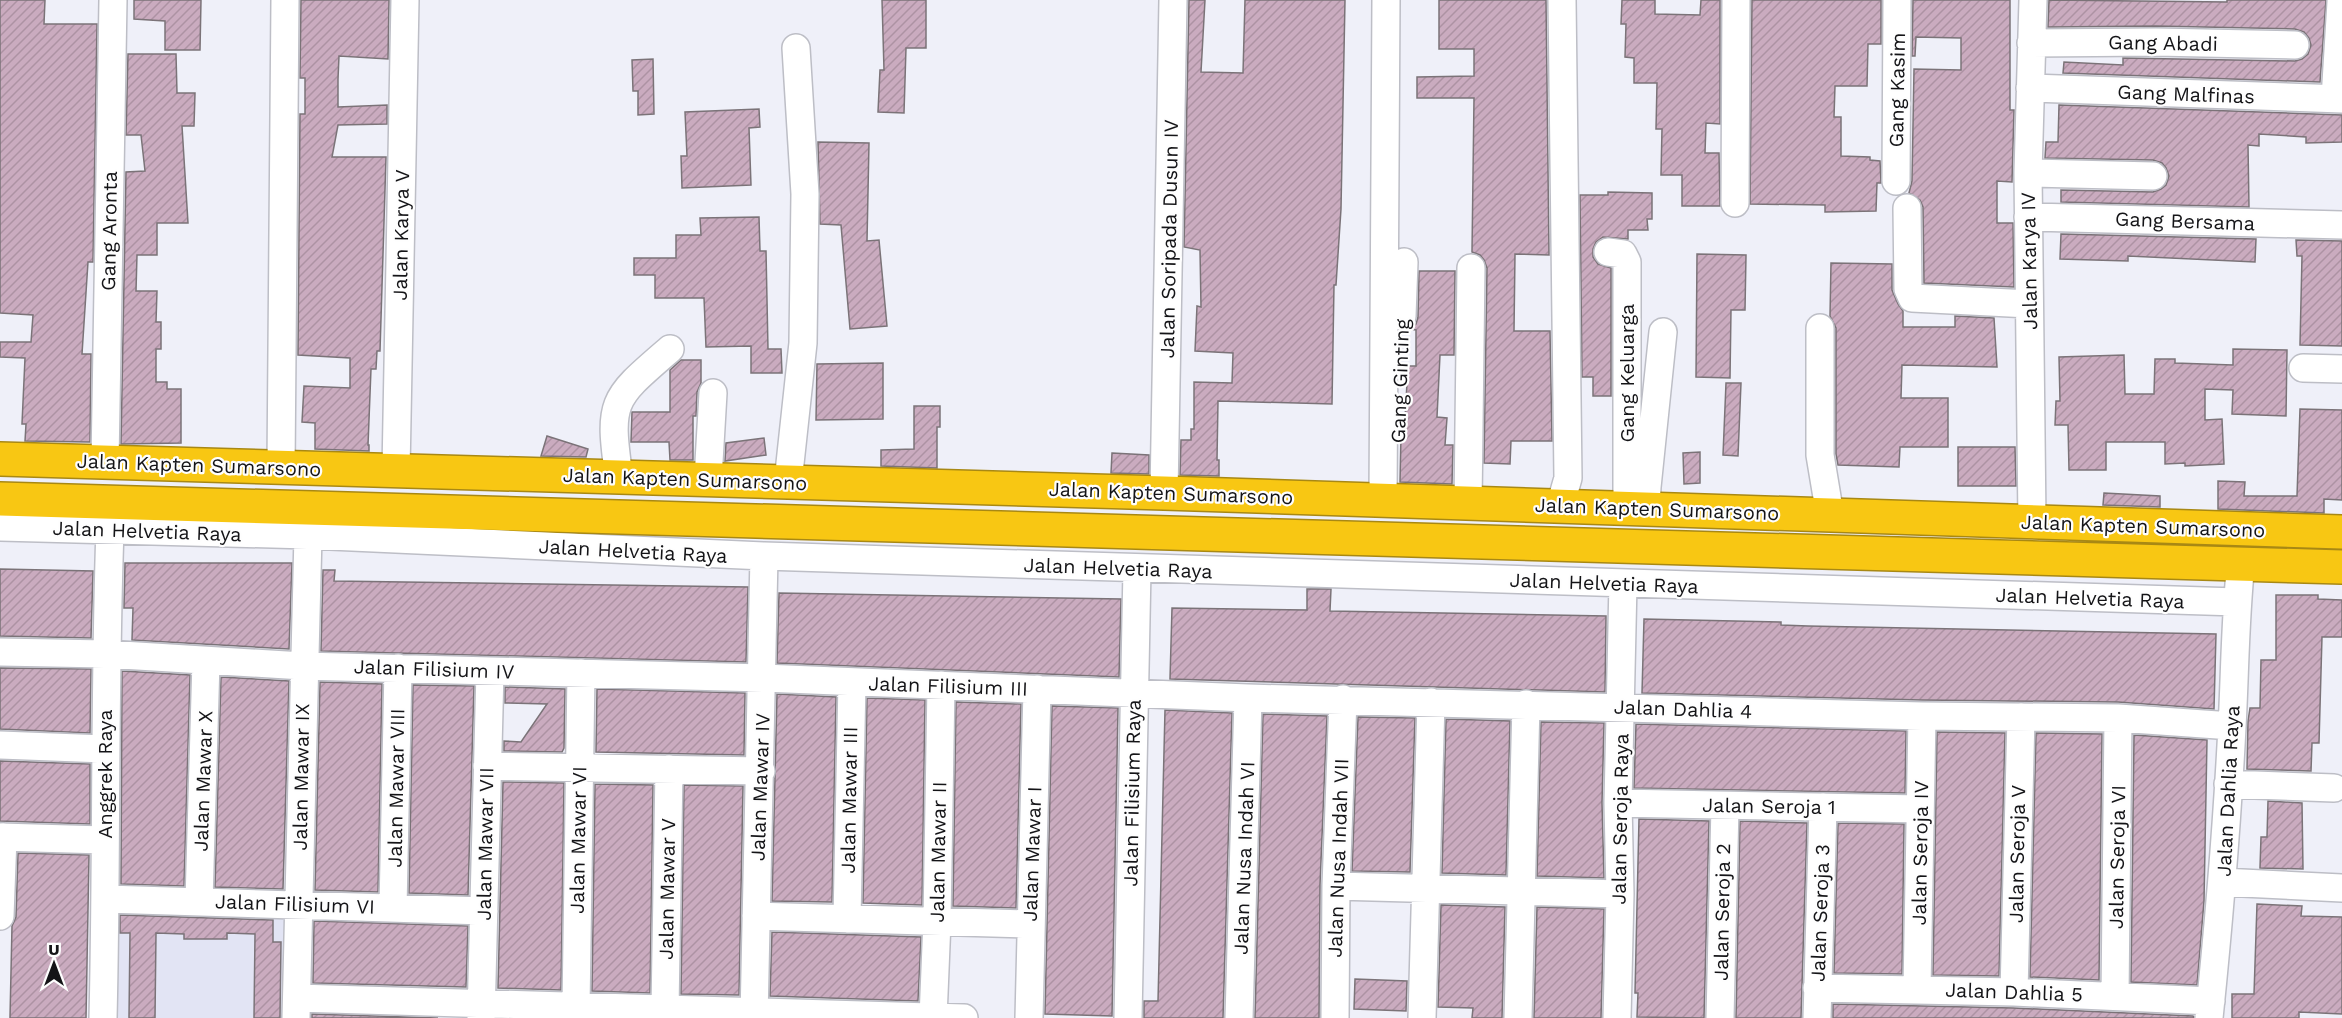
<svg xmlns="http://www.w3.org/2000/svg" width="2342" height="1018" font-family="'Work Sans',sans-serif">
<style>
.built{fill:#e2e4f4}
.building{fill:url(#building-hatch);stroke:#7b7378;stroke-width:1.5}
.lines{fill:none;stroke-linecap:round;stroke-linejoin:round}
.minor-casing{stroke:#bdbec6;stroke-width:30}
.highway-casing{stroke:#a88814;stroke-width:36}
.minor{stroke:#fff;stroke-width:27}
.highway{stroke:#f8c713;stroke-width:33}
.labels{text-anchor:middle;stroke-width:4.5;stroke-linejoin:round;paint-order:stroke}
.street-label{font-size:20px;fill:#141417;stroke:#fefefe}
</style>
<defs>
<pattern id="building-hatch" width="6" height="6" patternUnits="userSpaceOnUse" patternTransform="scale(1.5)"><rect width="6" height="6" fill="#caabbf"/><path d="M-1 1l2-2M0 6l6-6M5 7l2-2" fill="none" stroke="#ad92a3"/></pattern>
</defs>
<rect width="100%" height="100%" fill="#eff0f9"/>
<path class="built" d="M115,905L279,909L292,920L290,1018H113Z"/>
<path class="building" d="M0,0H45L44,24H97L93,262H88L82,354H91L90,442L25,441L26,424H22L25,358L0,357V342H31L33,315L0,313Z
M134,0H201L200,50H165V21L134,19Z
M301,0H389L388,59L339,56L338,79V107L387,105V124L338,125L332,157H386L380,351H377L376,369H371L368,445H369V451L315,449V423L302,422L304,386L350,388V358L298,355L300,114H305V78H300Z
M882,0H926V48H906L904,113L878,112L880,70H884Z
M1189,0H1205L1201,72L1243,73L1245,0H1345L1341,209L1336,285H1334L1332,404L1218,401L1217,460H1219V476L1180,475L1181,440H1191V429H1194V382L1232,383L1233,353L1195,351L1197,306L1201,307L1200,250L1184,247Z
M1439,0H1546L1549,255L1515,254L1514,331H1550L1552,441H1511L1510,464L1484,463L1487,268L1484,260L1480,255L1472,252L1474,98H1417V77L1474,76V49H1439Z
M1622,0H1655V14L1700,15L1701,0H1720V124L1706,123L1705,153H1719L1720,206H1682V175H1661L1662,129H1656L1657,83H1634V58L1625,57L1626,24H1621Z
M1752,0H1881V44H1868L1867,86H1835L1834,117H1841V156L1870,157V160L1880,161L1881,183H1877L1876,211L1825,212V205L1750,204Z
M1913,0H2010V110H2014L2012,182L1997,181V223H2013L2014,287L1924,283L1923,207L1920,200L1909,193L1912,181L1914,69L1961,70V38L1916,37L1915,56H1912Z
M2049,0L2227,2V0H2326L2320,82L2063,73L2064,62L2123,65V58L2295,61L2302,59L2308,54L2311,45L2309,38L2304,32L2295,29L2156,26L2048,27Z
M128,54H176L177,93H195L194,126H182L188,223H157V255H137L136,291H157L156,322H161V349H156V382H167V389H181V443L121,444L126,172L145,171L141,135H126Z
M653,59L654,114L638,115V91H633L632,60Z
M2059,105L2342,115V142L2306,143V137L2259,134V146L2248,145L2249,207L2061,202V190L2153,192L2161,189L2166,185L2169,176L2166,168L2162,163L2153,160L2045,158L2046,142H2058Z
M759,109L760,127L749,128L751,185L682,188L681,156H687L685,112Z
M818,142L869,143L867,241L879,240L887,326L850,329L841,225L820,224Z
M1608,192L1652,193V219H1647L1648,230H1628V239L1603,237L1596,242L1593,249V257L1598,264L1611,268V396H1593V377H1582L1580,195H1608Z
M759,217L760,251H766L768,349H781L782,373H751V346L706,347L704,298H655V275H634V258H676V235H701L700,218Z
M2061,234L2256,239L2255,262L2128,256V261L2060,259Z
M2296,240L2342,241V346L2300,345L2302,256H2297Z
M1697,254L1746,255L1745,310H1731L1730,378L1696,377Z
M1831,263L1892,264V290L1898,304L1903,311V327H1955V316L1994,318L1997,367L1902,365L1901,398H1948V447H1900L1899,467L1838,465L1836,454V328L1830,316Z
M1419,271H1455L1454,355H1440L1437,417L1447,418L1445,445H1453L1452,484L1400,482L1401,435H1404L1408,366H1416V330L1410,329L1416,324L1418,317Z
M2233,349L2287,350L2286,416L2232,414L2233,390L2205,389V420L2222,419L2224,464L2185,466V463L2165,464V442H2106V470H2069L2068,425H2055L2056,401H2060L2059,357L2124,355L2125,394H2154L2155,359H2175V363L2233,365Z
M681,360H701V383L697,392L696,416H693V460H670L669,442H631L632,412H670V370Z
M883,363V419L816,420L817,364Z
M1726,383H1741L1738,456L1723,455Z
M914,406H940V427H937V468L881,466V450L914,449Z
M2300,409L2342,410V500L2324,499V513L2218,509V481L2245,482L2244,496H2297Z
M547,436L588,449L586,457L541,456Z
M764,438L766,455L725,461L726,443Z
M1958,447H2015L2016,486H1958Z
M1700,452V483L1684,484L1683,453Z
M1112,453L1149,455V474L1111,473Z
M2104,493L2160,496V507L2103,505Z
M125,563H292L289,649L132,640L133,608H124Z
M0,569L93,571L91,638L0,636Z
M323,570H335L334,581L748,587L746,662L321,651Z
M1307,589H1331L1330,611L1606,616L1605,692L1170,679L1172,608L1307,610Z
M779,593L1121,599L1119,677L777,663Z
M2276,595H2318V599L2342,600V637H2322L2319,743H2312L2311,771L2247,769L2248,721L2250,708H2260L2261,660H2276Z
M1644,619L1781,622V625L1808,626L2216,634L2214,709L2118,702L1922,700L1642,693Z
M0,668L91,669L90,733L0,729Z
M122,671L190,675L184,886L121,884Z
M221,677L289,681L283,889L215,887Z
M320,682L382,684L378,892L315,890Z
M413,685L474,686L468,895L409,893Z
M505,687L565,689L564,748L562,752L504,751V741L521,742L547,704L505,703Z
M597,689L745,693L744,755L596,752Z
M777,694L836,697L832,902L772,901Z
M867,698L925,700L922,905L863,903Z
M956,702L1021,704L1016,908L953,906Z
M1052,706L1118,708L1112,1016L1045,1014Z
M1165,710L1232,713L1223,1018H1144V1001H1158Z
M1263,714L1327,716L1320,885L1319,1018H1255Z
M1358,717L1415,718L1410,872L1352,871Z
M1446,719L1510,721L1506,875L1442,873Z
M1541,722L1604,723L1602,803L1604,878L1537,876Z
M1636,724L1906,731L1905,793L1634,788Z
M1937,732L2005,733L1999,976L1933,975Z
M2036,733L2102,734L2099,980L2030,977Z
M2134,735L2207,740L2204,901L2197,985L2131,982Z
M0,761L90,764V824L0,821Z
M503,782L564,783L561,990L498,988Z
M595,784L653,785L650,993L592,991Z
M684,785L743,786L739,995L681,994Z
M2268,801L2302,803L2303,869L2260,868L2261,837H2267Z
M1639,819L1709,821L1704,1018L1637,1017L1638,993H1635Z
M1740,821L1807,823L1801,1018H1736Z
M1838,823L1904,824L1902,974L1834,973Z
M18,853L89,855L86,1018H10L12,926L16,917Z
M2257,904L2302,906L2301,916L2342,917V1014L2299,1012V1018H2232V994H2254Z
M1441,905L1505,907L1502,1018H1472L1473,1008L1438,1007Z
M1537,907L1604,909L1601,1018H1534Z
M120,915L273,920V942H281L280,1018H254L255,934L227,933V939H184V934L156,933L155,1018H129L130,933H120Z
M314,921L468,926L466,987L313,983Z
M772,932L921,937L918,1001L770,996Z
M1355,979L1407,981L1406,1011L1354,1009Z
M1833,1004L2013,1008L2193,1016L2194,1018H1833Z
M312,1014L438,1018H312Z"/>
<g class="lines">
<g class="minor-casing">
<path id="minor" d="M2031,43L2156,42L2295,45
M2030,88L2342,99
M2335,99L2341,2
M2028,173L2153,176
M1896,181L1897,0
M1735,203L1736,0
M1907,208L1908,289L1912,298L2029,304
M2028,217L2342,225
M1608,252L1623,254L1627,262V508
M1402,316L1404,262
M1820,328V455L1830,515
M2303,368L2342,369
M105,462L113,0
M281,467L285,0
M396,470L405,0
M619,477C608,400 612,399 670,349
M708,479L713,393
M788,482L803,343L805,194L796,48
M1164,493L1173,0
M1383,500L1386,0
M1468,503L1471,268
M1560,506L1568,478L1562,0
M1646,509L1647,487L1663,332
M2032,522L2028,173L2033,0
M0,527L308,535L764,556L2237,602
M0,652L105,654L303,666L763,678L1248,698L1922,716L2118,718L2232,726
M0,745L105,749
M487,766L761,771
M2228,784L2334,788
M1618,803L1920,809
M0,837L104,840
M2222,882L2342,888
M1336,886L1620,894
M106,899L484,911
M199,901L206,661
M393,908L398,668
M0,916L3,837
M756,916L1030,924
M847,919L852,682
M1817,988L2014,992L2211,1001
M1917,989L1922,716
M2014,992L2021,717
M2115,996L2118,718
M297,998L964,1018
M576,1007L581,673
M665,1009L669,769
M103,1018C107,855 104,693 110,530
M296,1018L308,535
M481,1018L490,671
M754,1018L764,556
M933,1018L937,921L941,685
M1029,1018L1037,689
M1128,1018L1137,569
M1239,1018L1248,698
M1335,1018L1336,886L1343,699
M1422,1018L1431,702
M1518,1018L1526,704
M1617,1018L1620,894L1618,803L1623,583
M1720,1018L1725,806
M1817,1018L1823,807
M2209,1018C2219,921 2227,824 2232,727C2235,672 2235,617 2241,563"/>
</g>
<g class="highway-casing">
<path id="highway" d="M0,459L1164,493L2342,532
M0,499L2342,567"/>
</g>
<use href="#minor" class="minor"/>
<use href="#highway" class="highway"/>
</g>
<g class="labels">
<g class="street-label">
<text transform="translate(2163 43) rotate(1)" y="7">Gang Abadi</text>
<text transform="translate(1897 90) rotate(-89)" y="7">Gang Kasim</text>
<text transform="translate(2186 94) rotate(2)" y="7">Gang Malfinas</text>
<text transform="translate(2185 221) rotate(2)" y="7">Gang Bersama</text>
<text transform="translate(109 231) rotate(-89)" y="7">Gang Aronta</text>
<text transform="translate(401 235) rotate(-89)" y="7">Jalan Karya V</text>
<text transform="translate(1169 239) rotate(-89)" y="7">Jalan Soripada Dusun IV</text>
<text transform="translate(2029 261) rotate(-91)" y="7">Jalan Karya IV</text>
<text transform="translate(1627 373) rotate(-90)" y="7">Gang Keluarga</text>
<text transform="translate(1400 381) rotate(-88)" y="7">Gang Ginting</text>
<text transform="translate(199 465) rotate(2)" y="7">Jalan Kapten Sumarsono</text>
<text transform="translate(685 479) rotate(2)" y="7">Jalan Kapten Sumarsono</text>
<text transform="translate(1171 493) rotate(2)" y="7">Jalan Kapten Sumarsono</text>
<text transform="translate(1657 509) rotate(2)" y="7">Jalan Kapten Sumarsono</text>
<text transform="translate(2143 526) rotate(2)" y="7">Jalan Kapten Sumarsono</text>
<text transform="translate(147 531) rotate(2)" y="7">Jalan Helvetia Raya</text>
<text transform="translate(633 551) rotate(3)" y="7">Jalan Helvetia Raya</text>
<text transform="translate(1118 568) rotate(2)" y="7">Jalan Helvetia Raya</text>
<text transform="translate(1604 583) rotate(2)" y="7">Jalan Helvetia Raya</text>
<text transform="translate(2090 598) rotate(2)" y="7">Jalan Helvetia Raya</text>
<text transform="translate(434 669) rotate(2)" y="7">Jalan Filisium IV</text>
<text transform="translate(948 686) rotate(2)" y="7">Jalan Filisium III</text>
<text transform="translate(1683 709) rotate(2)" y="7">Jalan Dahlia 4</text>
<text transform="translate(105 774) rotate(-90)" y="7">Anggrek Raya</text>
<text transform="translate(301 777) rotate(-89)" y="7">Jalan Mawar IX</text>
<text transform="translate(203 781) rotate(-88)" y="7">Jalan Mawar X</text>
<text transform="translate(760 787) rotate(-88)" y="7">Jalan Mawar IV</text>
<text transform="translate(396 788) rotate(-89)" y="7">Jalan Mawar VIII</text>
<text transform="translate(2228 791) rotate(-87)" y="7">Jalan Dahlia Raya</text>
<text transform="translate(1132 793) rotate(-89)" y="7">Jalan Filisium Raya</text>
<text transform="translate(849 800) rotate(-89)" y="7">Jalan Mawar III</text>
<text transform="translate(1769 806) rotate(1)" y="7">Jalan Seroja 1</text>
<text transform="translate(1620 819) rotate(-89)" y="7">Jalan Seroja Raya</text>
<text transform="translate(578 840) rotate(-89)" y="7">Jalan Mawar VI</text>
<text transform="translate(485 844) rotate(-89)" y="7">Jalan Mawar VII</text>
<text transform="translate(938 852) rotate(-89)" y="7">Jalan Mawar II</text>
<text transform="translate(1920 853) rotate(-89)" y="7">Jalan Seroja IV</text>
<text transform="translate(1032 854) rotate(-88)" y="7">Jalan Mawar I</text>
<text transform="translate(2017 854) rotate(-89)" y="7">Jalan Seroja V</text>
<text transform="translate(2117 857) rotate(-89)" y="7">Jalan Seroja VI</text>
<text transform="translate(1244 858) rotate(-88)" y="7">Jalan Nusa Indah VI</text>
<text transform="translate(1338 858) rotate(-88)" y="7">Jalan Nusa Indah VII</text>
<text transform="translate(667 889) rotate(-89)" y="7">Jalan Mawar V</text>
<text transform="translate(295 904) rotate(2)" y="7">Jalan Filisium VI</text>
<text transform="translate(1722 912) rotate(-89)" y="7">Jalan Seroja 2</text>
<text transform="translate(1820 913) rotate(-88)" y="7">Jalan Seroja 3</text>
<text transform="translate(2014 992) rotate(2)" y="7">Jalan Dahlia 5</text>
</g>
</g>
<g transform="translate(54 964)" stroke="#fefefe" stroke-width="4.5" paint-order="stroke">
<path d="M0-4.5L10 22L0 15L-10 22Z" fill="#141417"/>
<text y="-9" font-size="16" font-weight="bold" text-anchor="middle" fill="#141417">U</text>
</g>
</svg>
